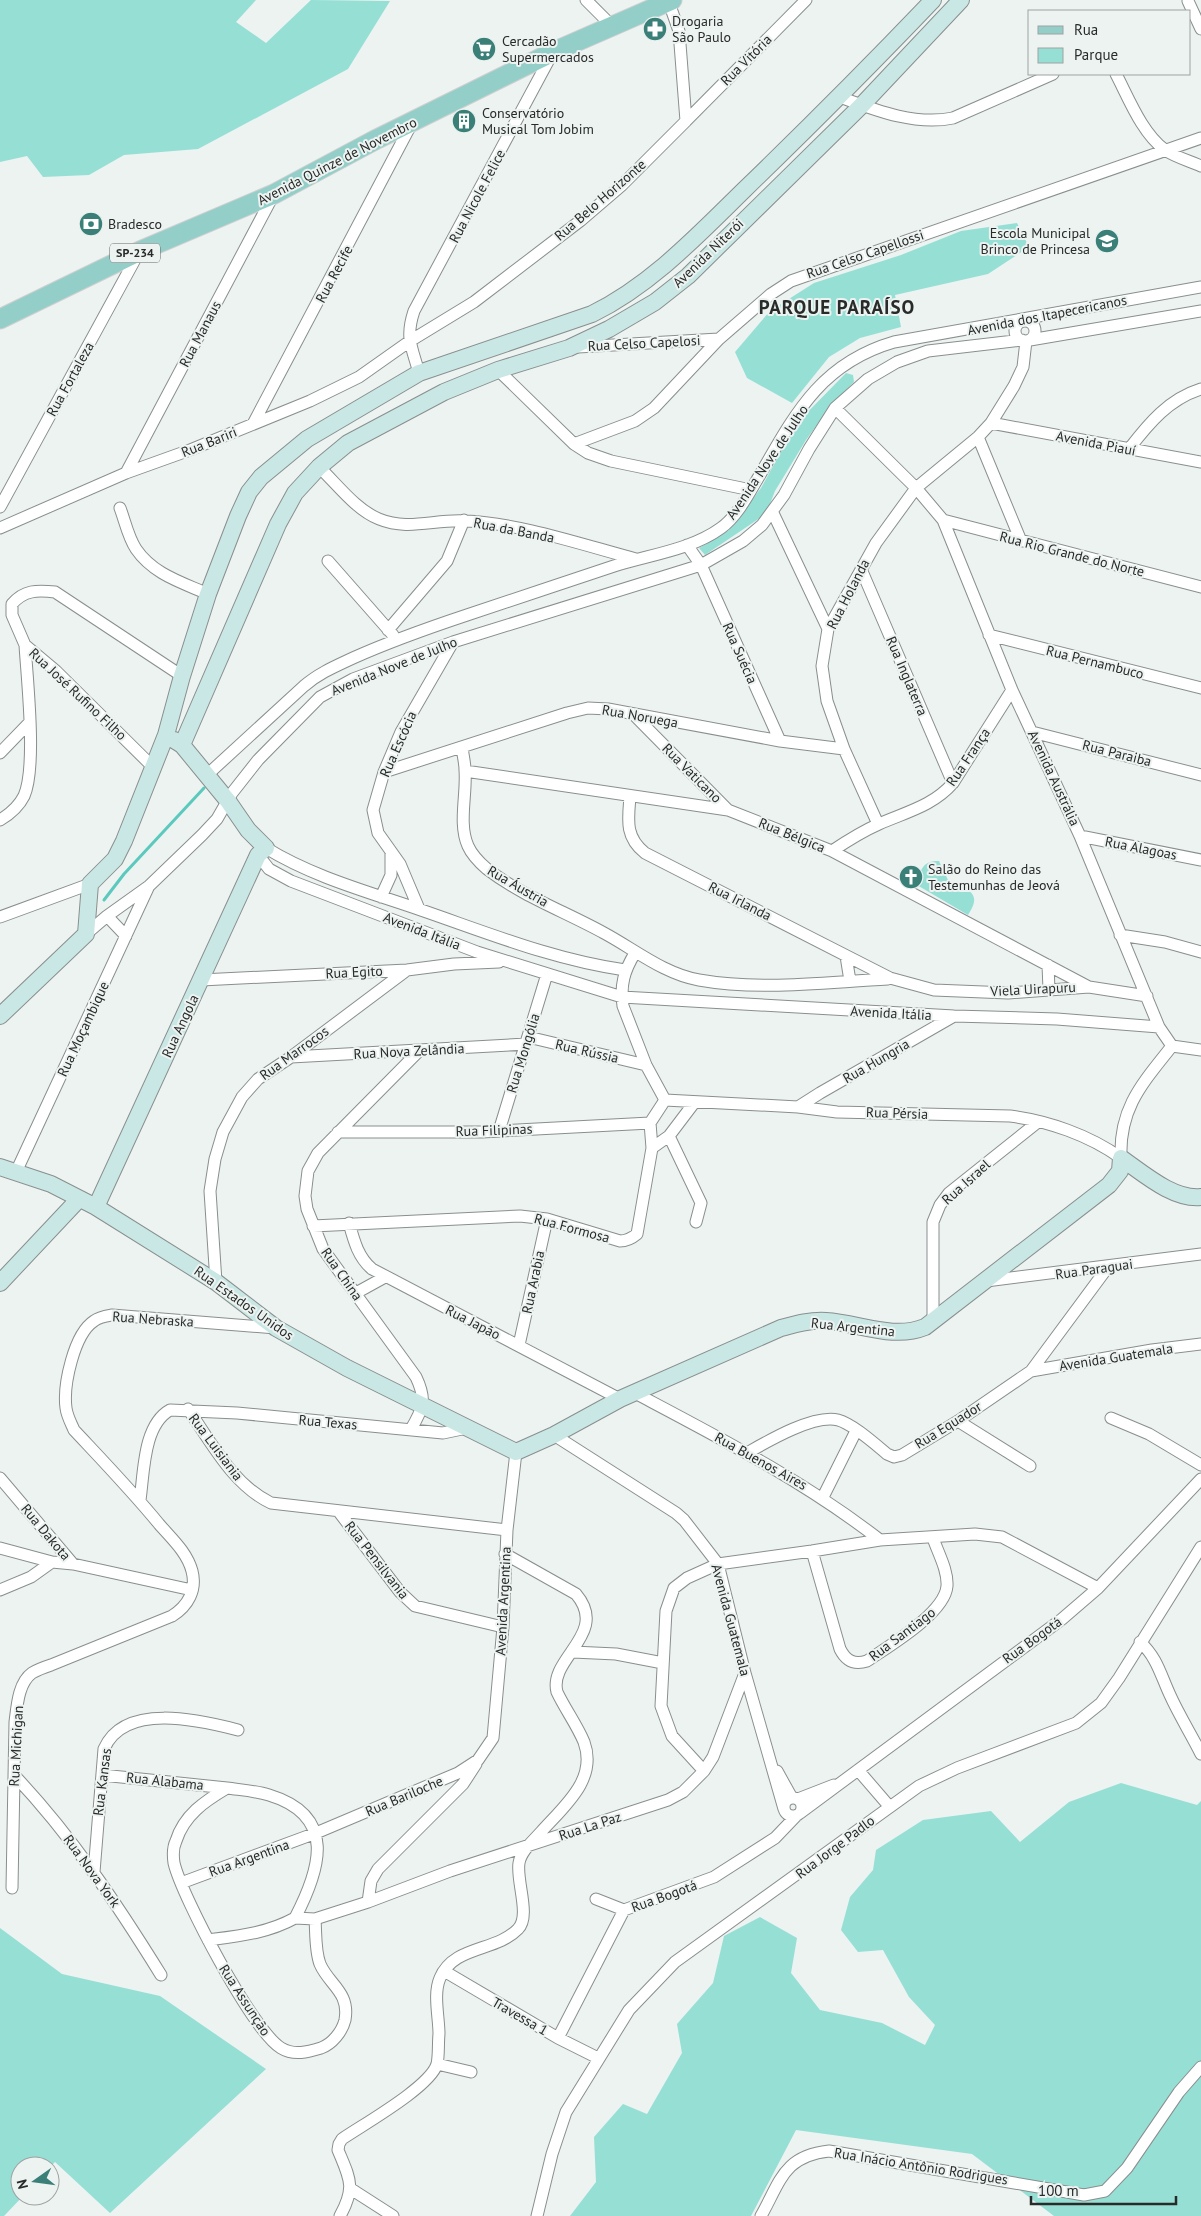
<svg xmlns="http://www.w3.org/2000/svg" width="1201" height="2216" font-family="'PT Sans',sans-serif">
<style>
.green{fill:#96dfd5}
.lines{fill:none;stroke-linecap:round;stroke-linejoin:round}
.stream{stroke:#5bc9bd;stroke-width:3}
.minor-casing{stroke:#898f8e;stroke-width:13}
.secondary-casing{stroke:#898f8e;stroke-width:18}
.primary-casing{stroke:#d0d0d0;stroke-width:21}
.minor{stroke:#fff;stroke-width:11}
.secondary{stroke:#c9e7e4;stroke-width:16}
.primary{stroke:#93cfc8;stroke-width:19}
.labels{text-anchor:middle;stroke-width:4;stroke-linejoin:round;paint-order:stroke}
.shield{fill:#ecf3f1;stroke:#646766;stroke-width:1}
.shield-label{font-size:12px;font-weight:bold;fill:#292b2b}
.poi-label{font-size:14px;fill:#292b2b;stroke:#ecf3f1;text-anchor:start}
.street-label{font-size:14px;fill:#292b2b;stroke:#ecf3f1}
.district-label{font-size:19px;font-weight:bold;letter-spacing:1px;fill:#292b2b;stroke:#ecf3f1}
</style>
<rect width="100%" height="100%" fill="#ecf3f1"/>
<path class="green" d="M0,0H256L236,22L266,43L311,0L390,1L348,69L198,149L124,155L89,175L43,177L27,156L0,162Z
M1017,223L1029,247L988,274L895,295L901,327L860,338L829,357L792,403L747,378L735,352L770,311L814,283L901,255L961,231Z
M846,373L853,375L854,382L832,404L806,440L775,491L766,514L705,555L699,548L729,530L761,488L796,424Z
M935,861H939L948,880C966,890 984,891 968,915L917,885C920,872 921,863 935,861Z
M1121,1783L1197,1805L1201,1801V2216H1054L972,2154L796,2130L751,2216H570L596,2182L594,2137L623,2104L647,2114L682,2053L677,2024L713,1983L724,1936L760,1917L797,1938L791,1973L820,2010L882,2023L925,2045L935,2025L909,1997L883,1950L858,1952L841,1930L850,1897L873,1870L876,1850L923,1820L991,1811L1020,1842L1069,1802Z
M0,1928L62,1974L160,1996L266,2069L110,2213L55,2162L50,2167L20,2166V2196H23L4,2216H0Z"/>
<g class="lines">
<path class="stream" d="M104,900L124,874L204,788"/>
<g class="minor-casing">
<path id="minor" d="M586,0L612,26
M1188,1L1201,29
M1116,74C1129,99 1142,133 1165,150C1175,157 1190,161 1201,166
M840,97C875,110 915,126 953,118L1053,74
M686,121L806,0
M1015 331a10 10 0 1 1 20 0a10 10 0 1 1-20 0Z
M1030,340L1201,311
M578,347L719,339
M498,370L574,444L588,453L611,461L751,490
M419,373C412,347 405,338 414,311L552,54
M835,408L916,488L943,520L1012,690L1080,836L1159,1027L1172,1046
M991,423L1201,462
M253,424L412,123
M978,437L1021,541
M574,444L635,421L654,408L719,339L771,294L791,281L1201,138
M1129,449C1149,423 1169,399 1201,389
M319,467C337,484 356,510 379,519C408,531 435,519 465,521C519,523 583,545 636,559
M126,473L274,194
M0,507L138,254
M120,508C125,521 128,537 136,549C153,574 181,582 208,594
M773,513L828,629
M943,520L1201,587
M0,528L126,473L190,450L310,401L359,377L410,341L474,302L580,221L622,185L686,121L679,31L668,0
M687,545L701,565L780,741
M328,561L393,635
M861,569L953,783
M388,630L447,561L464,520
M989,635L1201,688
M635,716L728,810
M1032,732L1201,775
M462,748C463,755 465,763 465,770C467,794 458,824 468,846C472,855 480,863 487,869C522,896 566,912 604,933C634,949 664,974 699,980C761,991 826,982 888,979
M0,753L29,723
M153,767L56,671L25,645L12,615V604C24,590 37,590 55,592L182,676
M465,771L728,810L832,851L1089,987
M384,772L567,713L588,708L608,709L780,741L844,749
M207,775L304,686C319,673 336,666 353,658C391,641 428,628 467,615C516,599 565,582 614,566C648,555 691,550 721,528C738,516 750,491 761,473C796,412 822,363 894,342L1201,287
M630,797C628,820 625,837 645,853L890,978L934,990L1008,993L1089,987L1147,996
M0,820C10,814 19,806 24,796C37,767 27,679 25,645
M878,824L844,749L827,701L822,666L828,629L876,543L916,488L978,437L991,423L1014,386L1023,367L1026,341
M1080,836L1201,860
M266,848C313,877 369,892 421,910C488,933 554,960 625,970
M832,851C847,841 863,831 879,824C906,812 933,806 953,783L1012,690
M258,855L269,869L291,881L477,952L622,997L954,1016L1057,1019L1159,1027
M381,897L391,875V852
M419,909L400,864L378,833L373,810L384,772L401,732L453,642
M107,916L126,936
M0,917L90,884
M86,934L107,916L149,886L202,835L217,819L232,793L258,760L320,697L353,679L453,642L701,565L743,541L762,525L784,495L809,449L835,408L868,379L897,362L928,351L1022,340
M1120,935L1165,942L1201,952
M846,956L850,981
M1048,965L1049,990
M201,980L407,970L454,964L499,962
M528,1037L646,1065
M1172,1046L1201,1050
M291,1057L526,1044
M665,1100L798,1107L837,1112L1010,1116C1048,1121 1089,1135 1121,1158
M798,1107L820,1093L954,1016
M499,1131L547,974
M338,1132H482L650,1123
M669,1136L701,1203L696,1222
M652,1148L669,1136L694,1103
M1121,1158C1119,1108 1142,1084 1172,1046
M16,1172L148,888
M349,1223C354,1241 358,1257 372,1269L620,1399
M313,1226L520,1216L547,1219L620,1241C627,1241 631,1239 637,1234L652,1148L650,1123L665,1100L646,1065L623,1006C620,985 624,971 635,953
M986,1281L1201,1254
M216,1282L210,1191L215,1159L223,1132L242,1097L258,1079L291,1057L407,970
M356,1293L385,1277
M933,1322V1222L940,1205L949,1193L1038,1122
M519,1345L547,1219
M1031,1371L1152,1350L1201,1344
M635,1393C720,1438 804,1481 880,1540L975,1534L1002,1537L1098,1588
M188,1409C211,1442 233,1485 271,1503L507,1530
M1111,1418L1149,1434L1201,1465
M958,1421L1030,1466
M411,1429C423,1409 427,1400 416,1377L323,1249L307,1209L305,1196L308,1171L318,1153L419,1051
M554,1435L676,1513L684,1520L718,1564L745,1673L784,1809
M747,1453C768,1441 814,1414 838,1420C853,1424 875,1444 887,1454L894,1457L902,1455L958,1421L1031,1371L1108,1267
M0,1478L73,1564
M823,1497L856,1431
M140,1500C144,1473 143,1425 170,1410L237,1413L443,1433L467,1428
M339,1512L400,1592L415,1606L503,1627
M0,1548L52,1562L73,1564L192,1590
M812,1551L840,1649C846,1661 854,1665 867,1661C889,1646 945,1613 947,1586C948,1570 938,1553 933,1538
M0,1590L31,1577L52,1562
M1140,1642C1157,1657 1161,1676 1170,1695C1179,1715 1191,1734 1201,1754
M573,1652L616,1654L663,1663
M858,1770L889,1806
M704,1771L672,1736L661,1706L666,1611L674,1588L687,1578L718,1564L812,1551L880,1540
M777,1771L792,1798
M14,1775C71,1835 117,1904 161,1975
M102,1775L227,1788
M784 1807a9 9 0 1 1 18 0a9 9 0 1 1-18 0Z
M798,1799L834,1785
M800,1813L1062,1619L1098,1588L1201,1479
M94,1872L104,1749C124,1702 199,1720 238,1730
M181,1883L316,1833L458,1773L478,1760L493,1738L503,1627L507,1530L516,1452
M12,1888L15,1722C17,1707 18,1683 32,1673C37,1670 45,1667 51,1665L172,1616C188,1606 197,1590 192,1571C187,1552 171,1538 159,1524C132,1491 103,1461 74,1430C71,1423 67,1416 66,1408C63,1385 74,1334 94,1321C99,1317 106,1316 112,1315L276,1328
M596,1899L624,1910
M368,1902L450,1871L668,1800L683,1792L704,1771L713,1757L745,1673
M295,1918L315,1919L368,1902L371,1881L378,1869L463,1784L476,1764
M208,1940C239,1936 268,1933 295,1918C320,1870 338,1816 269,1795C256,1791 241,1790 227,1788C205,1801 184,1815 176,1841C173,1847 173,1856 174,1863C182,1897 253,2031 281,2048C294,2056 308,2052 321,2048C332,2044 342,2032 345,2020C350,1992 329,1985 320,1964C315,1951 316,1933 315,1919
M444,1971L558,2038L598,2058
M558,2038L624,1910L714,1877L775,1838L797,1815
M437,2064L471,2072
M351,2189L393,2216
M340,2216C356,2187 350,2179 338,2150L339,2144L342,2139C364,2124 430,2087 437,2064C439,2056 438,2043 439,2034C439,2017 433,1994 440,1978C454,1945 496,1952 518,1929C531,1916 516,1881 519,1863C521,1851 533,1841 541,1832C563,1807 598,1780 584,1742C577,1725 565,1709 557,1692C548,1658 610,1634 576,1594L505,1554
M537,2216L552,2154L566,2112L629,2010L675,1962L919,1786L957,1768L1076,1723L1101,1703L1119,1678L1201,1547
M761,2216C781,2180 784,2156 829,2151L1084,2195L1105,2191L1127,2168L1179,2092L1201,2067"/>
</g>
<g class="secondary-casing">
<path id="secondary" d="M182,745L278,524L295,493L319,467L348,443L444,392L498,370L569,348L609,329L655,302L688,276L862,105L961,0
M0,1016L86,934L90,884L115,859L124,841L166,735L182,676L208,594L238,516L249,492L261,477L307,439L419,373L592,314C651,285 697,236 744,190C808,128 871,65 933,0
M0,1167L51,1184L96,1207L216,1282L276,1328L347,1368L516,1452L554,1435L620,1399L781,1328C796,1324 810,1320 826,1321C859,1323 893,1340 925,1327L1109,1185L1120,1171L1121,1158C1143,1173 1173,1200 1201,1197
M96,1207L258,855L266,848L248,830L228,801L182,745L174,740
M0,1283L79,1199"/>
</g>
<g class="primary-casing">
<path id="primary" d="M0,319L140,251L274,194L375,140L553,52L672,0"/>
</g>
<use href="#minor" class="minor"/>
<use href="#secondary" class="secondary"/>
<use href="#primary" class="primary"/>
</g>
<defs>
<g id="pharmacy-disc" transform="scale(1.25)"><circle r="9.5" fill="#3a8078" stroke="#ecf3f1"/><path d="M-2-6h4v4h4v4h-4v4h-4v-4h-4v-4h4Z" fill="#fff"/></g>
<g id="supermarket-disc" transform="scale(1.25)"><circle r="9.5" fill="#3a8078" stroke="#ecf3f1"/><path d="M-6-5.5h2.5l.6 2H6L4.5 2H-2.5L-4.4-4H-6ZM-1.5 3.2a1.3 1.3 0 1 0 .1 0ZM3 3.2a1.3 1.3 0 1 0 .1 0Z" fill="#fff"/></g>
<g id="building-disc" transform="scale(1.25)"><circle r="9.5" fill="#3a8078" stroke="#ecf3f1"/><path d="M-4-6H4V6H1V3H-1V6H-4ZM-2.5-4.3h1.7v1.8h-1.7ZM.8-4.3h1.7v1.8H.8ZM-2.5-1h1.7V.8h-1.7ZM.8-1h1.7V.8H.8Z" fill="#fff"/></g>
<g id="bank-disc" transform="scale(1.25)"><circle r="9.5" fill="#3a8078" stroke="#ecf3f1"/><path d="M-6-4H6V4H-6ZM0-2.3a2.3 2.3 0 1 0 0 4.6a2.3 2.3 0 1 0 0-4.6Z" fill="#fff"/></g>
<g id="school-disc" transform="scale(1.25)"><circle r="9.5" fill="#3a8078" stroke="#ecf3f1"/><path d="M0-5L7-2L0 1L-7-2ZM-4 1L0 2.5L4 1V4Q0 6-4 4Z" fill="#fff"/></g>
<g id="church-disc" transform="scale(1.25)"><circle r="9.5" fill="#3a8078" stroke="#ecf3f1"/><path d="M-1.2-6h2.4v3.5h3.3v2.4h-3.3V6h-2.4V-.1h-3.3v-2.4h3.3Z" fill="#fff"/></g>
</defs>
<g fill-rule="evenodd">
<use href="#pharmacy-disc" x="655" y="29"/>
<use href="#supermarket-disc" x="484" y="49"/>
<use href="#building-disc" x="464" y="121"/>
<use href="#bank-disc" x="91" y="224"/>
<use href="#school-disc" x="1107" y="241"/>
<use href="#church-disc" x="911" y="877"/>
</g>
<g class="labels">
<rect class="shield" x="110" y="243.5" width="50" height="19" rx="4"/>
<g class="shield-label">
<text x="135" y="257">SP-234</text>
</g>
<g class="poi-label">
<text x="672" y="26">Drogaria<tspan x="672" dy="16">São Paulo</tspan></text>
<text x="502" y="46">Cercadão<tspan x="502" dy="16">Supermercados</tspan></text>
<text x="482" y="118">Conservatório<tspan x="482" dy="16">Musical Tom Jobim</tspan></text>
<text x="108" y="229">Bradesco</text>
<text x="1090" y="238" text-anchor="end">Escola Municipal<tspan x="1090" dy="16">Brinco de Princesa</tspan></text>
<text x="928" y="874">Salão do Reino das<tspan x="928" dy="16">Testemunhas de Jeová</tspan></text>
</g>
<g class="street-label">
<text transform="translate(746 60) rotate(-45)" y="5">Rua Vitória</text>
<text transform="translate(337 161) rotate(-27)" y="5">Avenida Quinze de Novembro</text>
<text transform="translate(477 196) rotate(-62)" y="5">Rua Nicole Felice</text>
<text transform="translate(600 200) rotate(-41)" y="5">Rua Belo Horizonte</text>
<text transform="translate(708 253) rotate(-44)" y="5">Avenida Niterói</text>
<text transform="translate(865 254) rotate(-19)" y="5">Rua Celso Capellossi</text>
<text transform="translate(334 274) rotate(-62)" y="5">Rua Recife</text>
<text transform="translate(1047 315) rotate(-11)" y="5">Avenida dos Itapecericanos</text>
<text transform="translate(200 334) rotate(-62)" y="5">Rua Manaus</text>
<text transform="translate(644 343) rotate(-3)" y="5">Rua Celso Capelosi</text>
<text transform="translate(70 379) rotate(-61)" y="5">Rua Fortaleza</text>
<text transform="translate(209 442) rotate(-22)" y="5">Rua Bariri</text>
<text transform="translate(1096 443) rotate(11)" y="5">Avenida Piauí</text>
<text transform="translate(767 462) rotate(-56)" y="5">Avenida Nove de Julho</text>
<text transform="translate(514 530) rotate(11)" y="5">Rua da Banda</text>
<text transform="translate(1072 554) rotate(14)" y="5">Rua Rio Grande do Norte</text>
<text transform="translate(848 594) rotate(-63)" y="5">Rua Holanda</text>
<text transform="translate(740 653) rotate(66)" y="5">Rua Suécia</text>
<text transform="translate(1095 662) rotate(14)" y="5">Rua Pernambuco</text>
<text transform="translate(394 666) rotate(-22)" y="5">Avenida Nove de Julho</text>
<text transform="translate(907 676) rotate(67)" y="5">Rua Inglaterra</text>
<text transform="translate(78 694) rotate(43)" y="5">Rua José Rufino Filho</text>
<text transform="translate(640 716) rotate(10)" y="5">Rua Noruega</text>
<text transform="translate(398 744) rotate(-66)" y="5">Rua Escócia</text>
<text transform="translate(1117 753) rotate(14)" y="5">Rua Paraiba</text>
<text transform="translate(968 757) rotate(-56)" y="5">Rua França</text>
<text transform="translate(692 773) rotate(45)" y="5">Rua Vaticano</text>
<text transform="translate(1054 778) rotate(65)" y="5">Avenida Austrália</text>
<text transform="translate(792 835) rotate(22)" y="5">Rua Bélgica</text>
<text transform="translate(1141 848) rotate(11)" y="5">Rua Alagoas</text>
<text transform="translate(518 886) rotate(30)" y="5">Rua Áustria</text>
<text transform="translate(740 901) rotate(27)" y="5">Rua Irlanda</text>
<text transform="translate(422 931) rotate(21)" y="5">Avenida Itália</text>
<text transform="translate(354 972) rotate(-3)" y="5">Rua Egito</text>
<text transform="translate(1033 989) rotate(-3)" y="5">Viela Uirapuru</text>
<text transform="translate(891 1013) rotate(3)" y="5">Avenida Itália</text>
<text transform="translate(180 1026) rotate(-65)" y="5">Rua Angola</text>
<text transform="translate(83 1029) rotate(-65)" y="5">Rua Moçambique</text>
<text transform="translate(409 1051) rotate(-3)" y="5">Rua Nova Zelândia</text>
<text transform="translate(587 1051) rotate(13)" y="5">Rua Rússia</text>
<text transform="translate(294 1053) rotate(-36)" y="5">Rua Marrocos</text>
<text transform="translate(523 1053) rotate(-73)" y="5">Rua Mongólia</text>
<text transform="translate(876 1061) rotate(-30)" y="5">Rua Hungria</text>
<text transform="translate(897 1113) rotate(2)" y="5">Rua Pérsia</text>
<text transform="translate(494 1130) rotate(-2)" y="5">Rua Filipinas</text>
<text transform="translate(966 1182) rotate(-42)" y="5">Rua Israel</text>
<text transform="translate(572 1228) rotate(15)" y="5">Rua Formosa</text>
<text transform="translate(1094 1269) rotate(-8)" y="5">Rua Paraguai</text>
<text transform="translate(342 1274) rotate(55)" y="5">Rua China</text>
<text transform="translate(533 1282) rotate(-78)" y="5">Rua Arabia</text>
<text transform="translate(244 1303) rotate(35)" y="5">Rua Estados Unidos</text>
<text transform="translate(153 1319) rotate(4)" y="5">Rua Nebraska</text>
<text transform="translate(473 1322) rotate(27)" y="5">Rua Japão</text>
<text transform="translate(853 1327) rotate(6)" y="5">Rua Argentina</text>
<text transform="translate(1116 1357) rotate(-9)" y="5">Avenida Guatemala</text>
<text transform="translate(328 1422) rotate(5)" y="5">Rua Texas</text>
<text transform="translate(948 1425) rotate(-32)" y="5">Rua Equador</text>
<text transform="translate(216 1447) rotate(53)" y="5">Rua Luisiania</text>
<text transform="translate(761 1461) rotate(29)" y="5">Rua Buenos Aires</text>
<text transform="translate(46 1532) rotate(50)" y="5">Rua Dakota</text>
<text transform="translate(377 1560) rotate(52)" y="5">Rua Pensilvania</text>
<text transform="translate(503 1601) rotate(-87)" y="5">Avenida Argentina</text>
<text transform="translate(731 1620) rotate(75)" y="5">Avenida Guatemala</text>
<text transform="translate(902 1634) rotate(-37)" y="5">Rua Santiago</text>
<text transform="translate(1032 1640) rotate(-36)" y="5">Rua Bogotá</text>
<text transform="translate(16 1746) rotate(-87)" y="5">Rua Michigan</text>
<text transform="translate(165 1781) rotate(6)" y="5">Rua Alabama</text>
<text transform="translate(102 1782) rotate(-83)" y="5">Rua Kansas</text>
<text transform="translate(404 1796) rotate(-23)" y="5">Rua Bariloche</text>
<text transform="translate(590 1826) rotate(-18)" y="5">Rua La Paz</text>
<text transform="translate(835 1847) rotate(-37)" y="5">Rua Jorge Padlo</text>
<text transform="translate(249 1858) rotate(-20)" y="5">Rua Argentina</text>
<text transform="translate(92 1871) rotate(54)" y="5">Rua Nova York</text>
<text transform="translate(664 1896) rotate(-20)" y="5">Rua Bogotá</text>
<text transform="translate(245 2000) rotate(57)" y="5">Rua Assunção</text>
<text transform="translate(520 2016) rotate(30)" y="5">Travessa 1</text>
<text transform="translate(921 2166) rotate(9)" y="5">Rua Inácio Antônio Rodrigues</text>
</g>
<g class="district-label">
<text x="837" y="314">PARQUE PARAÍSO</text>
</g>
</g>
<rect x="1028" y="10" width="162" height="65" fill="#ecf3f1" stroke="#9ea3a2"/>
<rect x="1038" y="26" width="25" height="8" fill="#93cfc8" stroke="#9ea3a2"/>
<text x="1074" y="35" font-size="15" fill="#292b2b">Rua</text>
<rect x="1038" y="48" width="25" height="15" fill="#96dfd5" stroke="#9ea3a2"/>
<text x="1074" y="60" font-size="15" fill="#292b2b">Parque</text>
<g transform="translate(35 2181) rotate(256)"><circle r="24" fill="#ecf3f1" stroke="#9ea3a2"/>
<path d="M0-4L9 19L0 12L-9 19Z" fill="#3a8078"/>
<text y="-8" font-size="14" font-weight="bold" text-anchor="middle" fill="#292b2b">N</text>
</g>
<path d="M1031 2196v8h145v-8" fill="none" stroke="#292b2b" stroke-width="2.5"/>
<text x="1038" y="2196" font-size="15" fill="#292b2b" stroke="#ecf3f1" stroke-width="4" paint-order="stroke">100 m</text>
</svg>
